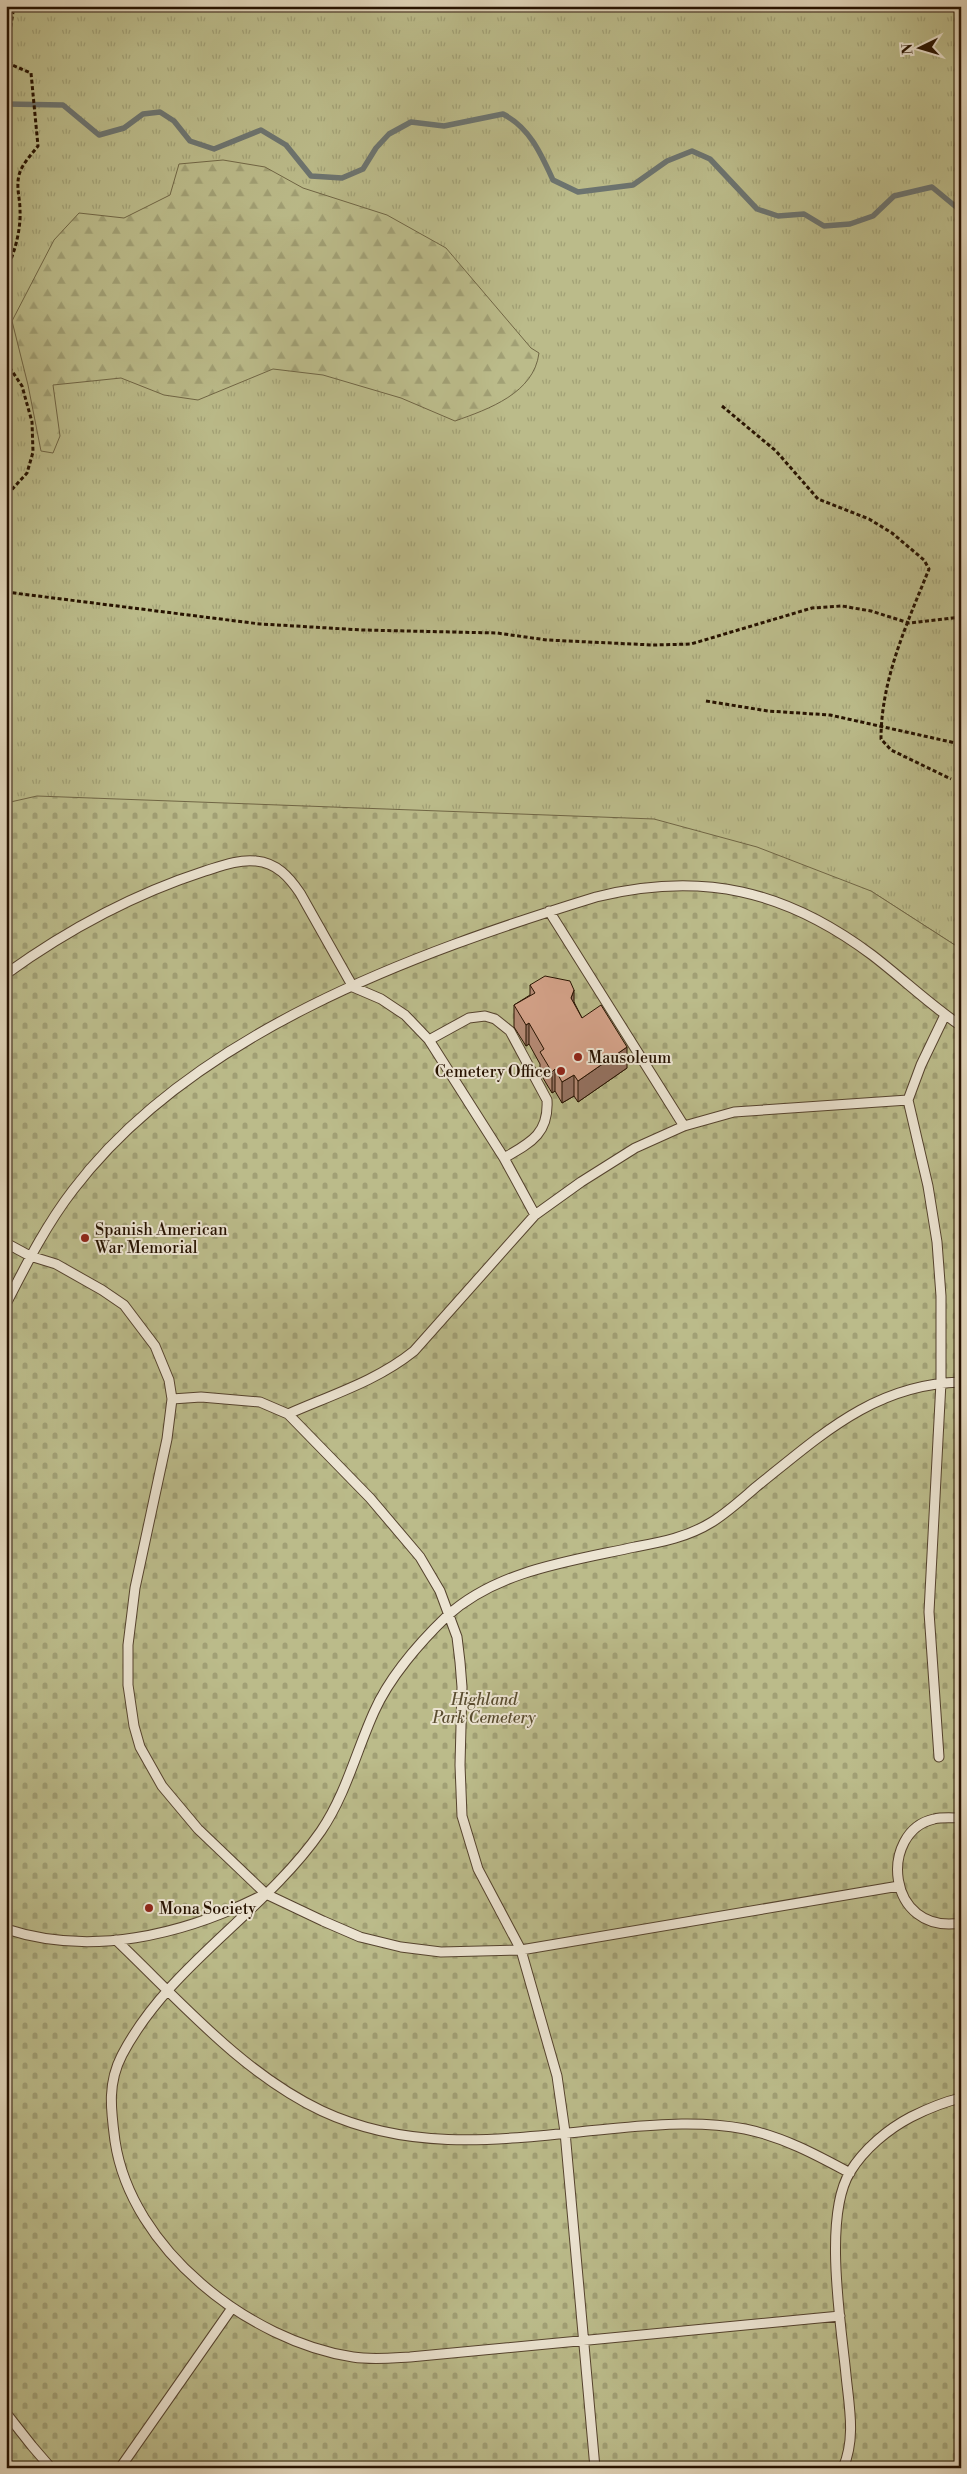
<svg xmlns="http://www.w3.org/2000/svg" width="967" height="2474" font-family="'Libre Bodoni',serif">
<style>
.grass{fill:url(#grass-tufts);stroke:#706645}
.forest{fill:url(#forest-firs);stroke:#706645}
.cemetery{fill:url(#cemetery-stones);stroke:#706645}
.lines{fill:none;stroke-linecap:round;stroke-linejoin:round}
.stream{stroke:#6c7470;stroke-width:5.5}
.lane-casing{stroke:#55432e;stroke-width:11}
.path{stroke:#261200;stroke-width:3;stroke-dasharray:4 2.5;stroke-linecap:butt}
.lane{stroke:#ece4d2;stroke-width:9}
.wall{fill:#b68b76;stroke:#261200}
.shaded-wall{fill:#947160;stroke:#261200}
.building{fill:#d4a289;stroke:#261200}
.poi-dot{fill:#8f2418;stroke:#ece4d2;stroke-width:2}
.labels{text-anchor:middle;stroke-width:4;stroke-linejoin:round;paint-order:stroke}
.poi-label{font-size:16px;fill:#261200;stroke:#ece4d2;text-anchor:start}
.park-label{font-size:16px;font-style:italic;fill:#5a4d30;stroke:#ece4d2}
</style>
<defs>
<pattern id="grass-tufts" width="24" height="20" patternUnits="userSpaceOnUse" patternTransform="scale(1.25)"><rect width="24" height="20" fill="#bbbb8a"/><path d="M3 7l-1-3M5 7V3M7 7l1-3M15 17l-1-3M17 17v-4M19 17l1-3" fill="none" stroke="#a1a075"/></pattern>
<pattern id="forest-firs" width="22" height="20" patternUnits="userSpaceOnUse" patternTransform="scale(1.25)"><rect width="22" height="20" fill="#bbbb8a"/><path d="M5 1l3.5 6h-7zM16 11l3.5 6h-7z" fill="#a1a075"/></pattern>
<pattern id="cemetery-stones" width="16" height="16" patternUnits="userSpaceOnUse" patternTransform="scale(1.25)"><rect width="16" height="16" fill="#bbbb8a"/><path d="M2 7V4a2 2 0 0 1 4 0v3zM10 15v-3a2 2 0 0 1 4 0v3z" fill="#a1a075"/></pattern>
</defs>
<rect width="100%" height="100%" fill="#e1d5ba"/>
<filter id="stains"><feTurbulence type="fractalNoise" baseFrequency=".004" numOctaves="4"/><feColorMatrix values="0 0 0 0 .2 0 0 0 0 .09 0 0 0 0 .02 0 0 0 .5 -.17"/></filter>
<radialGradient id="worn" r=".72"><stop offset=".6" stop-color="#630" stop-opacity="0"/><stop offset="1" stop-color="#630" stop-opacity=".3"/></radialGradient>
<path class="grass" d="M6,6H961V949L871,891L6,803Z"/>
<path class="forest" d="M223,160L265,167L303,188L387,215L446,248L531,348L539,353C534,393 489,409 455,421L401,398L323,375L273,369L198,400L164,395L121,378L53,385L60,436L53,453L41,451L28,385L12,321L54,240L79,213L124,218L170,195L179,164Z"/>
<path class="cemetery" d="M37,796L654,819L757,847L871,891L961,949V2468H6V803Z"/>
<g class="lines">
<path class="stream" d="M6,104L63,105L99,135L124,128L143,114L160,112L174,121L190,141L214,149L261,130L286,145L311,176L342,178L363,169L376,148L389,134L411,122L444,126L503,114C530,128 541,154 553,180L578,192L633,185L667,161L692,151L710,159L757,209L778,216L804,214L824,226L850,224L873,216L894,196L932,187L961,211"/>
<g class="lane-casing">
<path id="lane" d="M549,911L684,1126
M6,974C67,930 134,894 205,871C221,866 239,859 256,861C277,863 289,877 300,893L353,987L381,999L405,1015L429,1040L504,1158L535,1215
M429,1040L469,1018L485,1016L495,1019L510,1031L547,1100C549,1134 530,1143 504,1158
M6,1243L30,1256L56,1264L102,1290L124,1305L155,1346L169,1380L172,1399L167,1439L135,1588L128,1645V1685L134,1726L140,1747L162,1786L198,1829L266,1894L323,1921L360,1937L401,1947L441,1952L521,1950L899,1886
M6,1304C26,1265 46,1225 73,1190C192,1033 414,953 596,897C702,871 785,890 872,955C902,978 929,1004 961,1026
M172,1399L201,1397L260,1402L288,1414L370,1498L420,1557L440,1591L457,1637L460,1662L462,1687L460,1765L462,1816L478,1869L521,1950L557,2076L565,2132L595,2468
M288,1414C331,1395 377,1381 414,1351L535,1215L581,1182L635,1148L684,1126L734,1112L908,1100
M939,1757L929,1612L941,1382V1296L937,1242L928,1186L908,1100L921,1065L945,1015
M961,1818C952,1818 942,1817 934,1819C879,1831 885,1935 961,1923
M6,1929C91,1957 182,1935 259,1897
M116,1940C180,2001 242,2073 322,2111C419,2156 517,2137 619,2128C661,2124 703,2121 745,2129C783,2137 815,2154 850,2173
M840,2316L410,2357C391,2358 372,2360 353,2357C249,2341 131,2249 115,2141C111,2110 107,2084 122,2055C169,1965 264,1913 321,1831C346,1794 356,1752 374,1712C389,1678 420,1642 447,1616C498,1570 571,1561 635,1547C662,1542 688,1537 712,1522C728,1512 742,1499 756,1487C820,1436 874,1384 961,1382
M6,2413L32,2446L51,2468
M120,2468L232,2308
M843,2468C856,2438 849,2406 846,2375C841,2324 823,2216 850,2172C864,2149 888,2129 911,2117C927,2109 943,2102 961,2098"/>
</g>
<path class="path" d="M960,6L961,14
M6,270C15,253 21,229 20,210C20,198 16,188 19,175C22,164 31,155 38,146L31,73L12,65L6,56L14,6
M6,362L22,386L32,422L33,452L27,473L6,496
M722,406L776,451L818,499L869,519L892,533L924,560L929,569C907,624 881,679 881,739L891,750L951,779
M6,592L260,624L363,630L497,633L547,640L653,645L691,644L812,608L842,606L871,611L909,623L961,617
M706,701L768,711L830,715L960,744"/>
<use href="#lane" class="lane"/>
</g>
<path class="wall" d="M530,985L574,1002L582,1018L627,1068L578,1102L574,1096L562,1103L555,1091L552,1093L540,1073V1064L529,1044L526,1046L514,1027V1005L530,995Z"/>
<path class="shaded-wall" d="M574,990V1011L571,998Z
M529,1023V1044L526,1046V1025Z
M627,1047V1068L578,1102V1081Z
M555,1069V1091L552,1093V1072Z
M574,1075V1096L562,1103V1082Z"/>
<path class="building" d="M545,976L570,981L574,990L571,998L582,1018L601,1005L627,1047L578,1081L574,1075L562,1082L555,1069L552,1072L540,1052L544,1049L529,1023L526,1025L514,1005L535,993L530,985Z"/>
<g class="poi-dot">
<circle cx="578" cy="1057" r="5"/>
<circle cx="561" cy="1071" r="5"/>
<circle cx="85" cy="1238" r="5"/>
<circle cx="149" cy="1908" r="5"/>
</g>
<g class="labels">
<g class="poi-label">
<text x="588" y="1063">Mausoleum</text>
<text x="551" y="1077" text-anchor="end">Cemetery Office</text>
<text x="95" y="1235">Spanish American<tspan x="95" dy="18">War Memorial</tspan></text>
<text x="159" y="1914">Mona Society</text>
</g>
<g class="park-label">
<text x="484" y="1705">Highland<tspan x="484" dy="18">Park Cemetery</tspan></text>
</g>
</g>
<rect width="967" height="2474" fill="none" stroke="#e1d5ba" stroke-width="25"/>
<rect x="8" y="8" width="952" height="2459" fill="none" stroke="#261200" stroke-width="2.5"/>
<rect x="12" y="12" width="942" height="2449" fill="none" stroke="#261200"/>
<g transform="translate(920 48) rotate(265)" stroke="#ece4d2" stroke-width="4" paint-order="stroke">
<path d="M0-4L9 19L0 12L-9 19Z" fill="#261200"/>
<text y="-8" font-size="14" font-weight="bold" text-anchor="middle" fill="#261200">N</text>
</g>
<rect width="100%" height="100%" filter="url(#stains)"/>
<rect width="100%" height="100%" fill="url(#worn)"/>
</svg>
